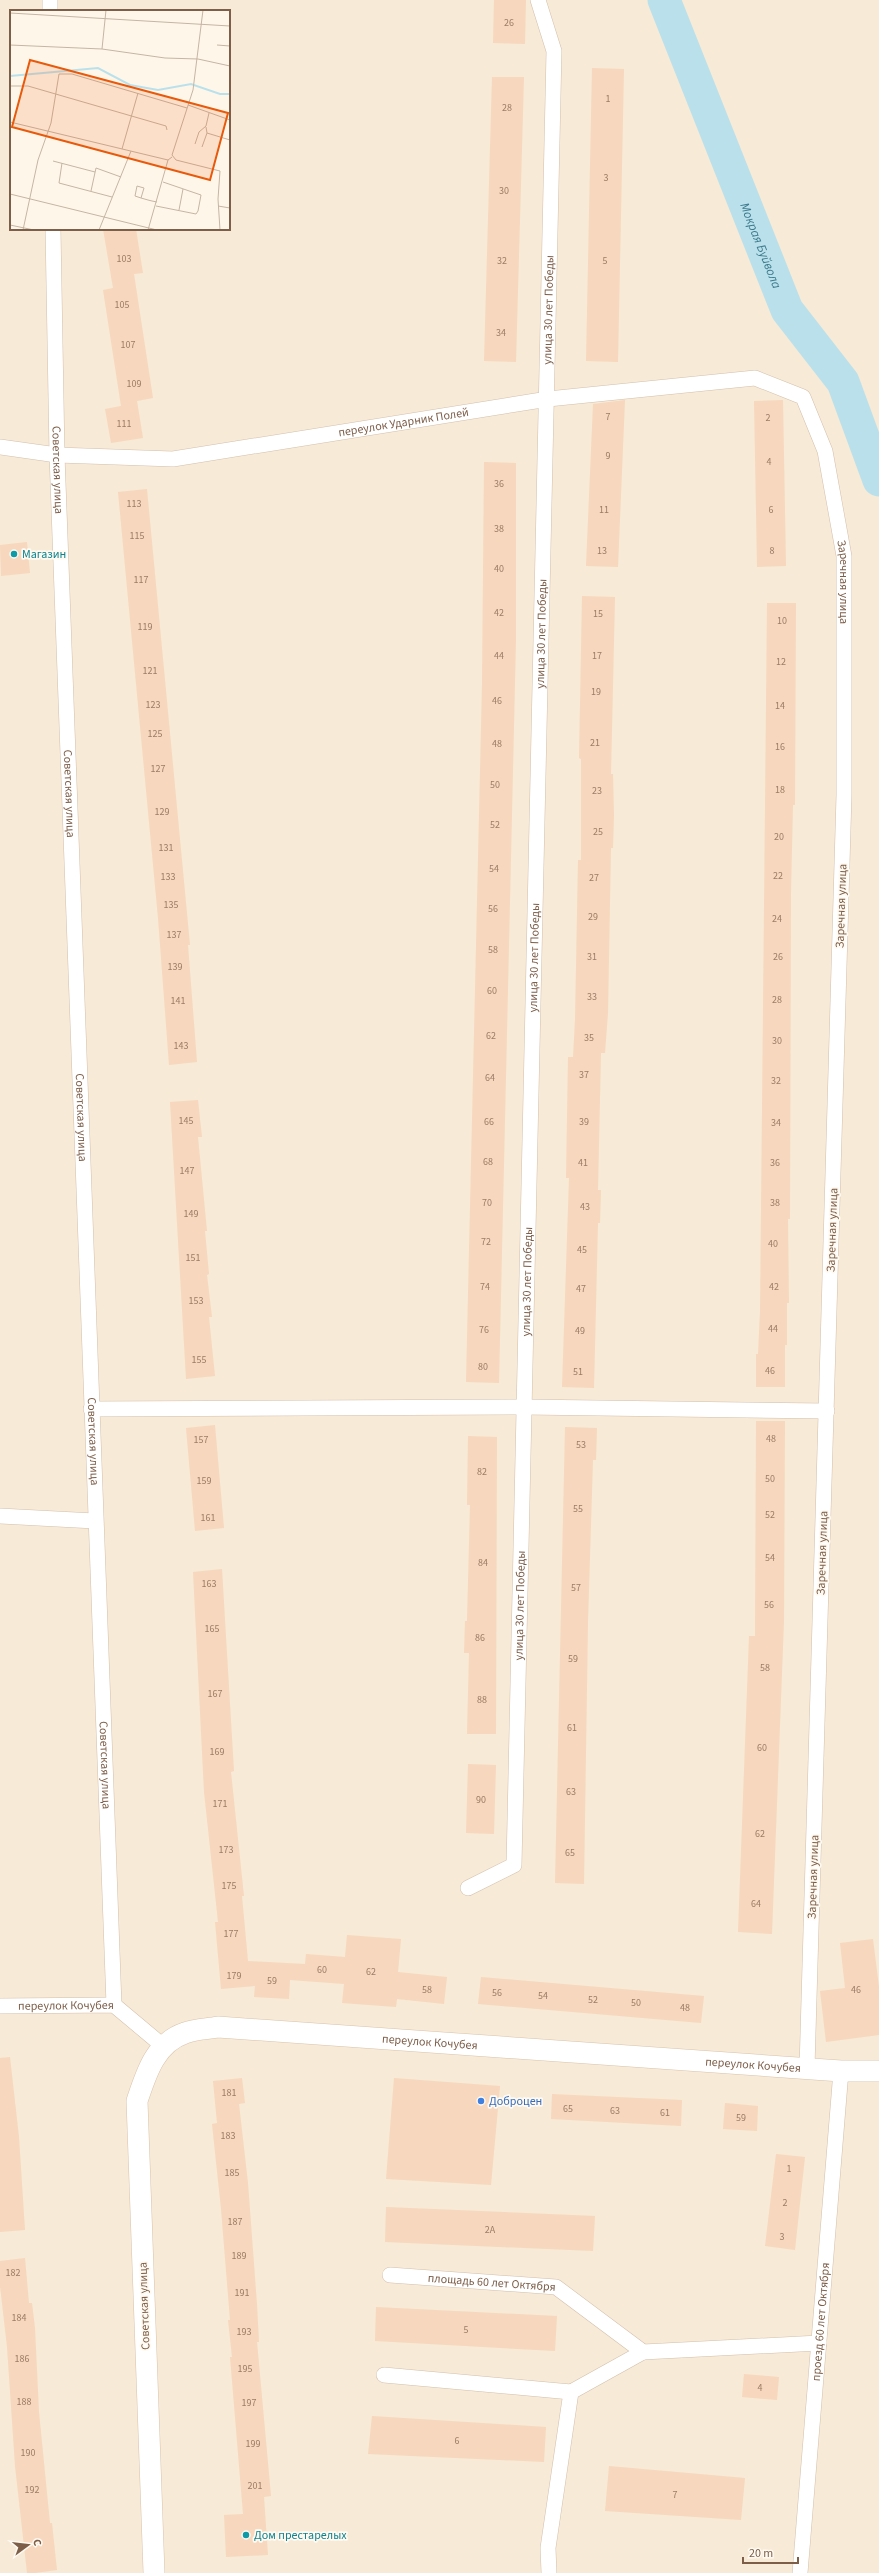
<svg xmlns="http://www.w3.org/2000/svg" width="879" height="2573" font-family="'Source Sans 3',sans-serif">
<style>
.residential{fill:#f7ead6;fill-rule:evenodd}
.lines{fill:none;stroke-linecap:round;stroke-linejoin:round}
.river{stroke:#bae1eb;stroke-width:33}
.building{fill:#f7d7bd}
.street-casing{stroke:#d3bfac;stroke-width:16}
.secondary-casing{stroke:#d9c2ac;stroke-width:22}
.street{stroke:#fff;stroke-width:15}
.secondary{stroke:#fff;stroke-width:21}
.culture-dot{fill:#0f9aa8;stroke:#fffaf1;stroke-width:1.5}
.shop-dot{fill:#3f7fe0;stroke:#fffaf1;stroke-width:1.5}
.labels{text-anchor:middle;stroke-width:3.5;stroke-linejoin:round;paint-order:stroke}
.number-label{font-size:10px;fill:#9c7c66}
.street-label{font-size:12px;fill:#7d5e49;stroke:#fffaf1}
.culture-label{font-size:12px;fill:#0d838f;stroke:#fffaf1;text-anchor:start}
.shop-label{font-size:12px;fill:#366cbe;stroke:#fffaf1;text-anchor:start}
.water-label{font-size:13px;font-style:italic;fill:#3c798b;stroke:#fffaf1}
.inset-river{fill:none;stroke:#bae1eb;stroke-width:2}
.inset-road{fill:none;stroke:#c6b5a4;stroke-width:1}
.view{fill:#e8590c;fill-opacity:0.15;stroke:#e8590c;stroke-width:2}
.inset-edge{fill:none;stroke:#7d5e49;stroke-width:2}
</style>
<rect width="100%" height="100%" fill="#fef7e9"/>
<path class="residential" d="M0,0H879V2573H0ZM11,11H229V229H11Z"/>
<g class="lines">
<path class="river" id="s1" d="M664,0L787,310L843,382L879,480"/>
</g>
<path class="building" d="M494,0H526L525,44L493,43Z
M592,68L624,69L618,362L586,361Z
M492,77H524L516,362L484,361Z
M103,229H136L143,273L134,274L153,398L137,401L143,438L111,443L105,409L121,406L103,290L113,288Z
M625,400L618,567L586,566L593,404Z
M783,400L786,566L757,567L754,401Z
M484,462L516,463V639L499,1383L466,1382L482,684Z
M147,489L190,945H188L197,1062L169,1065L158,918L118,492Z
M27,542L30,573L1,576L0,545Z
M582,596L615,597L611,774H613L614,815L613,848H611L608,1013L605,1053H601L598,1190H601L600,1223H598L594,1388L562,1387L569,1178H566L568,1057H573L575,1020L578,860H581V759L579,758Z
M767,603H796L795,805H793L791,892L790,1219H788L789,1303H787V1345H785V1387H756V1354H758L760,1312Z
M198,1100L202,1137H198L207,1231H205L209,1274L207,1275L212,1317H209L215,1376L186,1379L170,1102Z
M756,1421H785L784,1621L772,1934L738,1932L749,1636H755Z
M215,1425L224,1528L195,1531L186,1428Z
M565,1427L597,1428L596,1460H593L588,1622L584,1884L555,1883Z
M468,1436L497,1437L496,1734H467L469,1653H464L465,1621H467L470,1505H467Z
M222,1569L234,1771L231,1772L244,1896H242L248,1961L305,1964L306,1954L345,1957L347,1935L401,1939L398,1972L447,1977L444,2004L397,1999L396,2007L342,2003L344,1984L290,1980L289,1999L254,1997L255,1986L221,1989L215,1922H218L204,1792L193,1572Z
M468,1764L496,1765L494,1834L466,1833Z
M873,1939L879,1987V2035L826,2042L820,1991L845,1988L840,1943Z
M481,1977L704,1996L701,2023L478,2004Z
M10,2057L19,2137L25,2230L0,2232V2058Z
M242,2078L245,2103L239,2104L248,2183L257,2304L259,2342H257L271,2496L264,2497L268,2555L226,2557L224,2515L243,2514L230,2357H232L228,2320H230L221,2209L212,2124L217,2123L213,2081Z
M394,2078L500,2086L491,2185L386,2179Z
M552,2094L682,2100L681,2126L551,2119Z
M725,2103L758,2106L757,2131L723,2129Z
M776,2154L805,2157L795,2250L765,2246Z
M386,2207L595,2216L593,2251L385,2242Z
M25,2258L29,2303H32L35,2328L39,2412L50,2523H52L57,2570L35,2573H27L15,2466L7,2347L0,2286V2261Z
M376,2307L557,2316L555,2351L375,2341Z
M744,2374L779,2377L777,2400L742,2397Z
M372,2416L546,2427L544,2462L368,2454Z
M609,2466L745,2478L741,2520L605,2511Z"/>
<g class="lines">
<g class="street-casing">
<g id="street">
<path d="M50,11V0"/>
<path id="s2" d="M53,229L57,455L114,2005"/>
<path id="s3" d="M0,447L57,455L173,459L548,399L755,378L803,397L825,451L844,556V795L807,2068"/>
<path d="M91,1409L525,1407L827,1411"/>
<path d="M0,1516L95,1521"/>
<path id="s4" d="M468,1888L514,1865L554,51L538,0"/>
<path id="s5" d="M0,2006L114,2005L163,2046"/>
<path id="s6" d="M390,2275L556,2287L643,2352L819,2343"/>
<path d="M384,2375L571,2392L643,2352"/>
<path d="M549,2573L548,2548L571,2392"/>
<path id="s7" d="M800,2573L841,2071"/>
</g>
</g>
<g class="secondary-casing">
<g id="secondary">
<path id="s8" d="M154,2573L137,2101C146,2074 155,2043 185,2033C195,2029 208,2029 218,2027L841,2071H879"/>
</g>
</g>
<use href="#street" class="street"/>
<use href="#secondary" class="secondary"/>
</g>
<g class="culture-dot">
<circle cx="14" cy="554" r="4"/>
<circle cx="246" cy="2535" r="4"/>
</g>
<circle class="shop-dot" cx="481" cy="2101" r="4"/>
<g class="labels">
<g class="number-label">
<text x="509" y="26">26</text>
<text x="608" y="102">1</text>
<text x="507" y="111">28</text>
<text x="606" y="181">3</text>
<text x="504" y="194">30</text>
<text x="124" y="262">103</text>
<text x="502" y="264">32</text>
<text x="605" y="264">5</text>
<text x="122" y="308">105</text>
<text x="501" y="336">34</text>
<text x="128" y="348">107</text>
<text x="134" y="387">109</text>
<text x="608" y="420">7</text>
<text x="768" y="421">2</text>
<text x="124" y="427">111</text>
<text x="608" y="459">9</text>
<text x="769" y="465">4</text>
<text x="499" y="487">36</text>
<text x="134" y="507">113</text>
<text x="604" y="513">11</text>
<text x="771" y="513">6</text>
<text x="499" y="532">38</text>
<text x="137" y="539">115</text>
<text x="602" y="554">13</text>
<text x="772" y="554">8</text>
<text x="499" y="572">40</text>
<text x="141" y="583">117</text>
<text x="499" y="616">42</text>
<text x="598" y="617">15</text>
<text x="782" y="624">10</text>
<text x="145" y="630">119</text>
<text x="499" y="659">44</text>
<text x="597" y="659">17</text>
<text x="781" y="665">12</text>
<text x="150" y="674">121</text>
<text x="596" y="695">19</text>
<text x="497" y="704">46</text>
<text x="153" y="708">123</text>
<text x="780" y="709">14</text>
<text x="155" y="737">125</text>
<text x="595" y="746">21</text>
<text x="497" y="747">48</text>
<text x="780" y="750">16</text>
<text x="158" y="772">127</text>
<text x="495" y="788">50</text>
<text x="780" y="793">18</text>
<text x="597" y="794">23</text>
<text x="162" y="815">129</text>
<text x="495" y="828">52</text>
<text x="598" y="835">25</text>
<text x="779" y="840">20</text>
<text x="166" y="851">131</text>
<text x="494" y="872">54</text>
<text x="778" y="879">22</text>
<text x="168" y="880">133</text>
<text x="594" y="881">27</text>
<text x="171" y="908">135</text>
<text x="493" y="912">56</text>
<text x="593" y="920">29</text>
<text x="777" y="922">24</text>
<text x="174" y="938">137</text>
<text x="493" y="953">58</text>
<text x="592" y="960">31</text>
<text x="778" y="960">26</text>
<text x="175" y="970">139</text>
<text x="492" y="994">60</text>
<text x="592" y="1000">33</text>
<text x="777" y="1003">28</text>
<text x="178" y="1004">141</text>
<text x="491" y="1039">62</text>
<text x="589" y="1041">35</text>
<text x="777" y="1044">30</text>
<text x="181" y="1049">143</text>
<text x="584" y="1078">37</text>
<text x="490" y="1081">64</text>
<text x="776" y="1084">32</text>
<text x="186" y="1124">145</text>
<text x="489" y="1125">66</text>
<text x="584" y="1125">39</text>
<text x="776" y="1126">34</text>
<text x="488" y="1165">68</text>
<text x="583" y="1166">41</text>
<text x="775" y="1166">36</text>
<text x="187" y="1174">147</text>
<text x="487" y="1206">70</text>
<text x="775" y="1206">38</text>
<text x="585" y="1210">43</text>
<text x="191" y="1217">149</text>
<text x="486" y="1245">72</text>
<text x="773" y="1247">40</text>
<text x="582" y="1253">45</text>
<text x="193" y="1261">151</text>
<text x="485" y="1290">74</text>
<text x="774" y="1290">42</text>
<text x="581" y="1292">47</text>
<text x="196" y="1304">153</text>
<text x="773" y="1332">44</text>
<text x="484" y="1333">76</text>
<text x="580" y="1334">49</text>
<text x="199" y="1363">155</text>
<text x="483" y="1370">80</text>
<text x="770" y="1374">46</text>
<text x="578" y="1375">51</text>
<text x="771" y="1442">48</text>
<text x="201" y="1443">157</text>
<text x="581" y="1448">53</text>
<text x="482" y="1475">82</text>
<text x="770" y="1482">50</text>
<text x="204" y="1484">159</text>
<text x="578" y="1512">55</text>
<text x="770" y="1518">52</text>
<text x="208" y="1521">161</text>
<text x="770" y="1561">54</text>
<text x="483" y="1566">84</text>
<text x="209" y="1587">163</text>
<text x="576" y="1591">57</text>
<text x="769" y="1608">56</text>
<text x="212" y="1632">165</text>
<text x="480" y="1641">86</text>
<text x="573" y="1662">59</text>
<text x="765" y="1671">58</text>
<text x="215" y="1697">167</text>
<text x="482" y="1703">88</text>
<text x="572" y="1731">61</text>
<text x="762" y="1751">60</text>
<text x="217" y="1755">169</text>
<text x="571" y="1795">63</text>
<text x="481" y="1803">90</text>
<text x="220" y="1807">171</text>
<text x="760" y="1837">62</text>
<text x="226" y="1853">173</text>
<text x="570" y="1856">65</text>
<text x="229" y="1889">175</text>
<text x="756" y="1907">64</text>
<text x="231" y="1937">177</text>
<text x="322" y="1973">60</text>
<text x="371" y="1975">62</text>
<text x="234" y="1979">179</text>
<text x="272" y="1984">59</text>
<text x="427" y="1993">58</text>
<text x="856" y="1993">46</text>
<text x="497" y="1996">56</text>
<text x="543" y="1999">54</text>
<text x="593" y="2003">52</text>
<text x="636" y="2006">50</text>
<text x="685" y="2011">48</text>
<text x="229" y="2096">181</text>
<text x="568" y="2112">65</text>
<text x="615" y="2114">63</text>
<text x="665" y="2116">61</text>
<text x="741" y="2121">59</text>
<text x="228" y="2139">183</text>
<text x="789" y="2172">1</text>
<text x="232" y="2176">185</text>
<text x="785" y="2206">2</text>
<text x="235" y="2225">187</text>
<text x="490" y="2233">2А</text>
<text x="782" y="2240">3</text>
<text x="239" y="2259">189</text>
<text x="13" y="2276">182</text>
<text x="242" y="2296">191</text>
<text x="19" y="2321">184</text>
<text x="466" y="2333">5</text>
<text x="244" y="2335">193</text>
<text x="22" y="2362">186</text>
<text x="245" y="2372">195</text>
<text x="760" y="2391">4</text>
<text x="24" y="2405">188</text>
<text x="249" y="2406">197</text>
<text x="457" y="2444">6</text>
<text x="253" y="2447">199</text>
<text x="28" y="2456">190</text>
<text x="255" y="2489">201</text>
<text x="32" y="2493">192</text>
<text x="675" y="2498">7</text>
</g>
<g class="street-label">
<text dy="4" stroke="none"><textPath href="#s4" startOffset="1607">улица 30 лет Победы</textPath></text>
<text dy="4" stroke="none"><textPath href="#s3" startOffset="407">переулок Ударник Полей</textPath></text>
<text dy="4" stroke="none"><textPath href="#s2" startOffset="241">Советская улица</textPath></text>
<text dy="4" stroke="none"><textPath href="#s3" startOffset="1004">Заречная улица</textPath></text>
<text dy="4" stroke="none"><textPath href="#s4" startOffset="1283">улица 30 лет Победы</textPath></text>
<text dy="4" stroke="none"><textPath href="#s2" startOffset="565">Советская улица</textPath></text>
<text transform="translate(841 906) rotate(-88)" y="4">Заречная улица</text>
<text dy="4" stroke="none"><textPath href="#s4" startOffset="959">улица 30 лет Победы</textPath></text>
<text dy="4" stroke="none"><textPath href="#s2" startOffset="889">Советская улица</textPath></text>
<text transform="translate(832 1230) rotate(-88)" y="4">Заречная улица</text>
<text dy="4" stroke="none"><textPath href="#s4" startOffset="635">улица 30 лет Победы</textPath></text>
<text dy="4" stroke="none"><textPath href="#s2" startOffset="1213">Советская улица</textPath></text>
<text transform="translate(822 1553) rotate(-88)" y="4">Заречная улица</text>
<text dy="4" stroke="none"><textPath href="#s4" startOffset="311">улица 30 лет Победы</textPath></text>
<text dy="4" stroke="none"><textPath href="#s2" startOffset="1537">Советская улица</textPath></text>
<text transform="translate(813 1877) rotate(-88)" y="4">Заречная улица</text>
<text dy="4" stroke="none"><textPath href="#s5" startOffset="66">переулок Кочубея</textPath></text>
<text dy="4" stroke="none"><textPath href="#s8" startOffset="805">переулок Кочубея</textPath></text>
<text dy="4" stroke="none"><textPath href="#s8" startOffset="1129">переулок Кочубея</textPath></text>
<text dy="4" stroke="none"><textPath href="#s6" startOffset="102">площадь 60 лет Октября</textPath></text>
<text transform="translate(144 2306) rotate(-92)" y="4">Советская улица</text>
<text dy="4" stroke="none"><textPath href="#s7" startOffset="252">проезд 60 лет Октября</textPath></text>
</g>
<g class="culture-label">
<text x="22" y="558">Магазин</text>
<text x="254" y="2539">Дом престарелых</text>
</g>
<g class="shop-label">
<text x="489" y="2105">Доброцен</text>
</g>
<g class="water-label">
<text dy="5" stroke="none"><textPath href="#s1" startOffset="264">Мокрая Буйвола</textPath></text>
</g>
</g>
<g transform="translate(10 10)">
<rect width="220" height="220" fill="#fef7e9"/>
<path class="inset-river" d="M0,66L88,58L120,75L148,80L181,74L210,84H220"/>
<path class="inset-road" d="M193,0L183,80L162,145L166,150L210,161L208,189L210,220M0,3L220,16M0,35L92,39L155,48L188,49L220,56M207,35L220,36M92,39L96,0M0,76H18L156,116L157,120M178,95L220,110M0,112L158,150M197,123L220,130M185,134L189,122L196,116L199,103M192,137L197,123L196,117M112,139L128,83M43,151L85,162M52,153L49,173L102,187M81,181L86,158L111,167M0,184L147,220M131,188L134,178L127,176L125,186L131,188L138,190L142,191L147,192M146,196L186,204L188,201L191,185L153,172M208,196L220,198M169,200L173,179M0,215L24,220M13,220L28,150L41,113L49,64H62L177,98M89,220L121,141M138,220L158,150L162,147"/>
<path class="view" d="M20,50L218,103L200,170L2,117Z"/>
<rect width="220" height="220" class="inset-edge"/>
</g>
<g transform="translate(28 2545) rotate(75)" stroke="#fffaf1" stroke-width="3" paint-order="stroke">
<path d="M0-3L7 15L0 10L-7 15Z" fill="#7d5e49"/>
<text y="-6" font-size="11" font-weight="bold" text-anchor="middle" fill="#7d5e49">С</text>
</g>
<path d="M743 2557v6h55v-6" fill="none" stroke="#7d5e49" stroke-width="2"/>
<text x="749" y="2557" font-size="12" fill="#7d5e49" stroke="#fffaf1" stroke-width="3" paint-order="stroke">20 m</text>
</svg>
